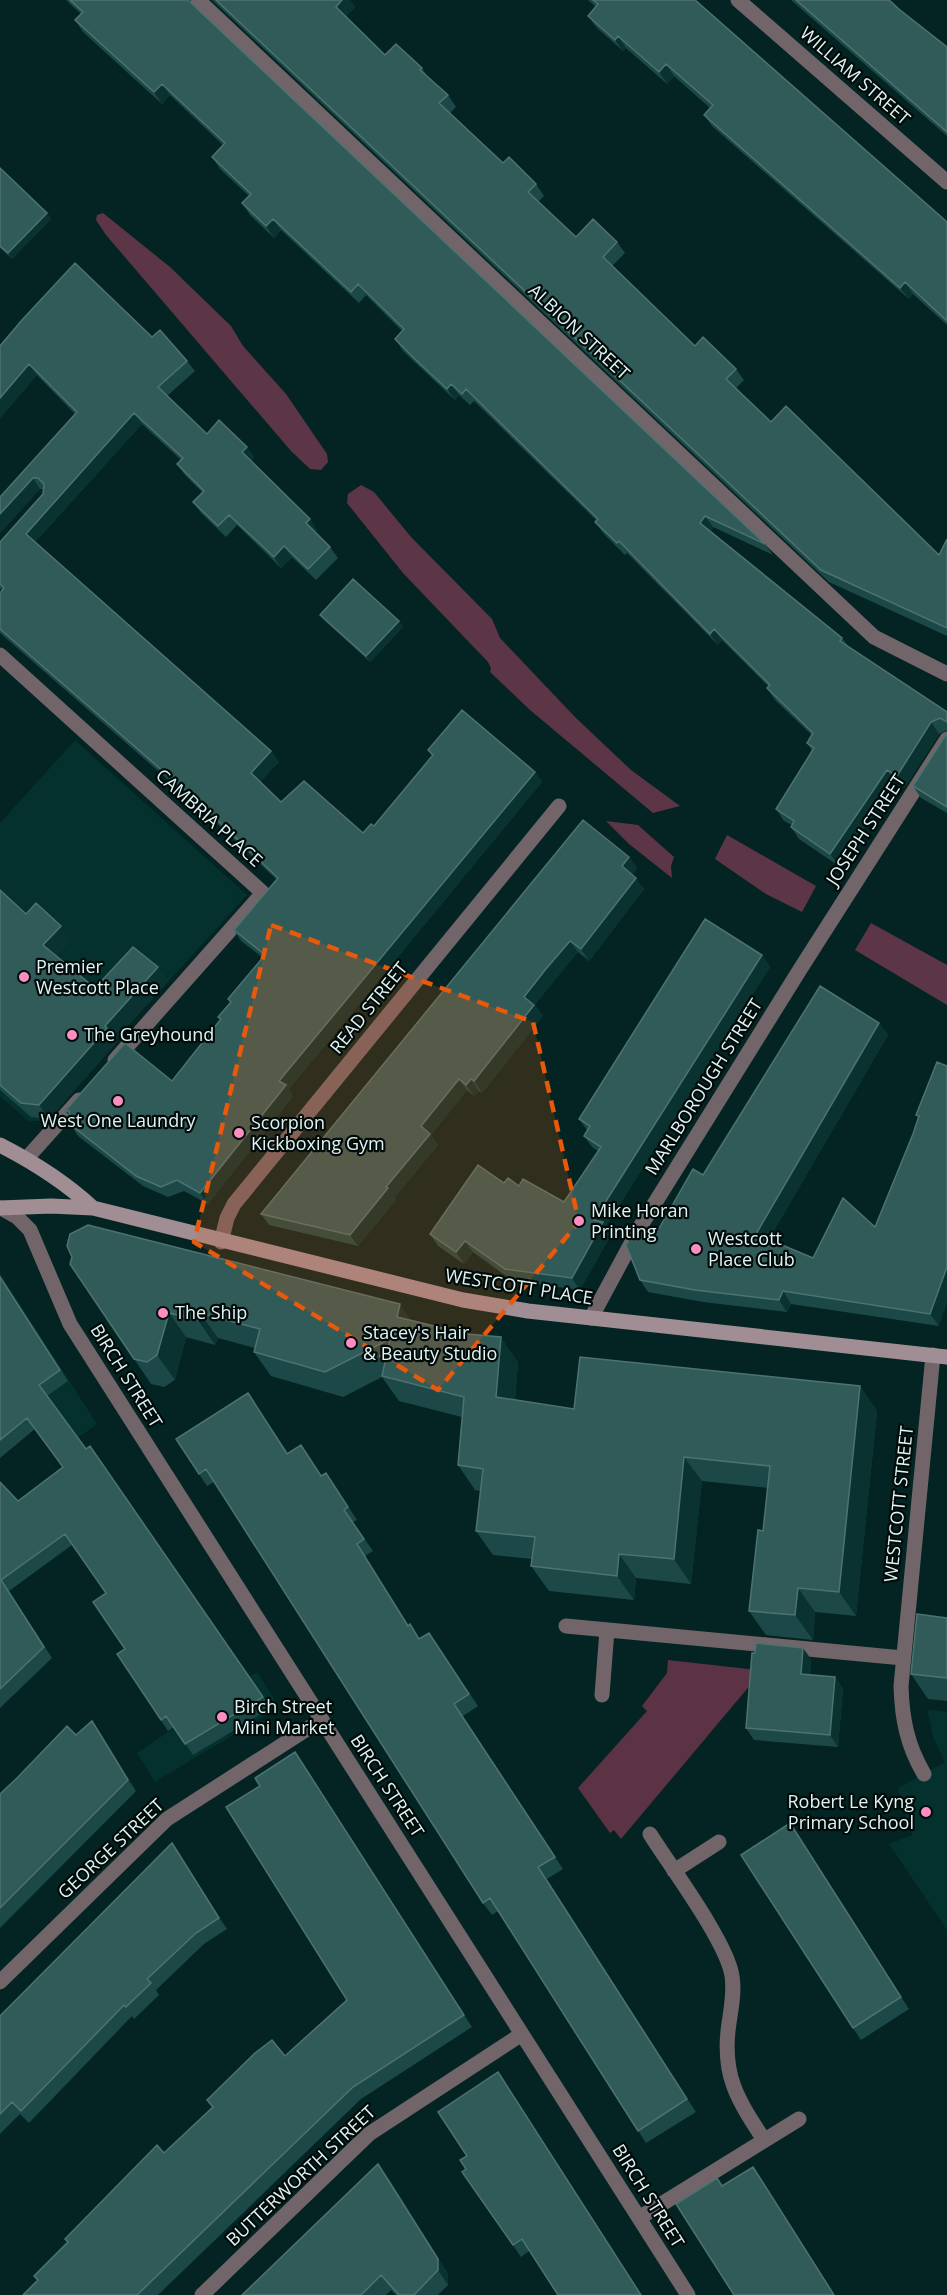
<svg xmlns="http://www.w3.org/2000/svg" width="947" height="2295" font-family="'Open Sans',sans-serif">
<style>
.built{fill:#04302e}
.green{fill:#5c3646}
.forest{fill:#5b3344}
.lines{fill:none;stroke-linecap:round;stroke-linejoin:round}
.street{stroke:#71656a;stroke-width:15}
.secondary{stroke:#a18e95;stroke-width:15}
.wall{fill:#1c4947}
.shaded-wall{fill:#093230}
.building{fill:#315b59;stroke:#4d7371;stroke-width:1.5}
.marked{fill:#e8590c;fill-opacity:0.2;stroke:#e8590c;stroke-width:4.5;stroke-dasharray:12 8;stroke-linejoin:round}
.poi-dot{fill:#fd8ebf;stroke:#010b0a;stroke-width:2}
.labels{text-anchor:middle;stroke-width:4.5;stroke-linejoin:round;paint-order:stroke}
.street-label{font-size:18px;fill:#e1f3f2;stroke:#010b0a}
.poi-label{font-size:18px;fill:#e1f3f2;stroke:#010b0a;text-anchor:start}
</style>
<rect width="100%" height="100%" fill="#032422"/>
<path class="built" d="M75,740L247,895L42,1121H28L0,1096V823Z
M0,1273L97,1424L78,1438L0,1342Z
M257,1672L277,1703L274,1710L155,1782L137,1753Z
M927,1709L947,1712V1930L889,1844L912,1835L898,1788L945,1762L933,1737Z"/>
<path class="green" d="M103,213L170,267L231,326L243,346L286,394L327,454L328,462L321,470L310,469L291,451L106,235L96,220L97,215Z
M361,485L374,492L411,537L492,619L500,638L576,718L631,770L680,806L653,813L530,710L490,672L491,668L488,662L403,573L347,503L348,494Z
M606,821L638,825L674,857L671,866L672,878L629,844Z
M727,835L816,886L802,912L766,894L715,859Z
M871,923L947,965V1005L855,950Z"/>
<path class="forest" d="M668,1660L757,1670V1677L621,1839L614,1830L610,1833L578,1788L647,1711L642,1706L667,1673Z"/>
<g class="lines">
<path class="street" d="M198,0L874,637L947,674
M738,0L947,182
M0,655L263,893L115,1060
M27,1158L79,1100
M1,1208L17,1217L30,1230L70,1324L688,2295
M221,1242L227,1218L234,1204L559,806
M591,1318L640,1227L799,971L947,739
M566,1626L903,1658
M602,1695L607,1630
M924,1774C907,1745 902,1719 901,1686L933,1355
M650,1834C670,1866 727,1942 732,1976C735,1994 730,2013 728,2031C723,2079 739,2101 764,2140
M674,1871L719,1842
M0,1982L167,1819L321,1720
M639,2218L799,2119
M202,2295L369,2134L522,2034"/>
<path class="secondary" d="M0,1145C35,1163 65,1182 93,1208
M0,1208L51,1206L93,1208L463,1300L528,1311L947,1357"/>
</g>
<path class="wall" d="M66,0H189V1L765,544L773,555L713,527L710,532L842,638L848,646L947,712V730L939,734L905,787L895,781L839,866L799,839L791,827L792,825L784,821L776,809L812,751L807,743L812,735L775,700L767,688L769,687L722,640L718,645L627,553L625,555L603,533L595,522L596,520L474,401L470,405L459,395L455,400L403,351L395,339L402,331L366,295L359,303L281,230L274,238L250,215L242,203L249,196L220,169L212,157L223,145L170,95L162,104L83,32L75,20L81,14Z
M212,0H350L355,7L346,16L385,55L422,68L428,77L448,95L456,107L450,113L503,163L536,184L544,196L538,202L576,237L617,242L625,253L612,266L695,346L736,369L744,380L736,388L771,422L939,555L947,539V636L829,582Z
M588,0H695L947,222V325L913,294L909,299L712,126L704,115L710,108L674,76L667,84L626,48L623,51L596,27L588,16L596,7Z
M791,0H889L900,10L947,47V136Z
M0,168L47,213L51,219L12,259L0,248Z
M152,337L187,361L195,371L167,396L207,434L247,447L254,457L251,461L317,530L315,532L330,547L338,558L316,580L292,557L281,568L237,525L226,537L201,513L193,502L203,493L185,475L177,464L181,460L142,424L35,542L271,751L279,762L260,782L281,802L363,833L374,826L432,756L428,750L535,772L542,782L289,1089L293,1096L208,1204L184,1191L168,1197L143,1186L78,1136L71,1125L70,1117L65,1111L172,1081L220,1020L218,1017L230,1002L228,999L263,958L241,941L234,930L277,880L204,811L0,633V593L2,590L0,589V542L43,494L44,489H40L0,533V497L75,414L37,375L0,418V346Z
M320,615L399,621L403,627L370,662L325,621Z
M947,733V813L921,798L913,786Z
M629,857L637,868L632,875L644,889L589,961L578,952L553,981L535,1005L543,1016L482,1093L479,1091L474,1096L467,1090L431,1135L438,1145L394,1198L396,1200L358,1246L269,1225L261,1214Z
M0,890L26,914L70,940L56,956L95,988L158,967L168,981L115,1039L117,1042L49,1119L31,1117L0,1090Z
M762,955L770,967L606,1226L612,1233L580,1290L513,1281L473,1252L464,1264L438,1246L430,1234L504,1183L519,1186L564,1202L598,1151L592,1147L584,1136L587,1130L579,1119Z
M879,1023L888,1035L769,1239L813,1258L875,1227L913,1134L919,1118L916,1115L937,1062L939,1326L791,1304L787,1312L703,1302L648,1292L640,1280L657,1232L703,1175Z
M70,1264L411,1320L518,1362L515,1400L574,1409L860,1386L877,1411L856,1616L815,1612L813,1640L766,1635L749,1611L763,1531L768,1488L702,1481L691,1584L636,1578L634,1600L549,1591L531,1566L532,1559L493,1555L476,1531L480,1491L475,1490L458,1465L462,1417L399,1401L382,1377L343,1397L271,1376L254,1352L255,1348L218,1338L215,1345L186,1337L175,1380L164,1387L151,1384Z
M0,1276L68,1381L47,1396L86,1449L90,1446L271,1708L193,1755L174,1727L168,1731L117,1654L125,1649L106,1593L72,1545L9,1591L52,1658L0,1708V1482L18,1501L63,1467L35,1429L0,1458Z
M248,1393L288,1453L301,1445L321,1476L334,1485L357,1520L353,1522L373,1551L365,1556L408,1625L420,1639L429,1633L478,1706L463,1716L563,1869L547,1879L696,2112L646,2143L498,1911L492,1915L483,1903L214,1482L207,1486L199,1474Z
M947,1618V1701L928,1699L911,1674Z
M811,1659L810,1675L835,1677L843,1689L838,1747L754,1740L746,1728Z
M100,1732L136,1791L0,1928V1794L76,1735Z
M295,1752L472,2027L361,2099L158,2295H23L37,2281L34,2276L67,2243L65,2239L164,2153L212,2107L207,2100L285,2056L347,2000L260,1786Z
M790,1823L909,2009L861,2040L853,2028Z
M172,1843L227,1929L204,1944L156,1990L159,1995L134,2019L132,2016L29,2123L20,2114L0,2134V2016Z
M498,2072L506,2084L529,2251L521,2257L462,2172L466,2169L467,2156Z
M389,2179L448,2274V2285L438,2295H396L391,2290L386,2295H242Z"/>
<path class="shaded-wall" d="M342,0H350L355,7L344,18L336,7Z
M618,36L626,48L623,51L615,40Z
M666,64L674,76L667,84L659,72Z
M162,84L170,95L162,104L154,92Z
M47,213L51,219L12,259L8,253Z
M273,219L281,230L274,238L266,226Z
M905,282L913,294L909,299L900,288Z
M29,364L37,375L0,418V398Z
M451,384L459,395L455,400L447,389Z
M134,413L142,424L33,544L26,534Z
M247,447L254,457L250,462L242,452Z
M33,478L40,489L0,533V514Z
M705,516L713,527L708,535L700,523Z
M310,519L317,530L314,534L306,523Z
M284,546L292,557L281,568L274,557Z
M399,621L403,627L370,662L366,656Z
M714,629L722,640L718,645L710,634Z
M931,722L939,734L905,787L897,776Z
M271,751L279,762L259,783L251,773Z
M887,770L895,781L839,866L830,854Z
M535,772L542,782L289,1089L293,1096L208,1204L200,1193L279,1081Z
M629,857L637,868L630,878L622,866Z
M636,878L644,889L589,961L581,949Z
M61,926L70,940L53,959L43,945Z
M570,941L578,952L535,1005L543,1016L482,1093L474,1081L524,997Z
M762,955L770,967L606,1226L612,1233L580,1290L572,1278L594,1220Z
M158,967L168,981L115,1039L117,1042L49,1119L39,1105L105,1026Z
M879,1023L888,1035L765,1246L756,1234Z
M459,1079L467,1090L431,1135L438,1145L394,1198L396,1200L358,1246L350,1235L386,1187L421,1126Z
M471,1079L479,1091L474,1096L466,1085Z
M465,1241L473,1252L464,1264L456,1252Z
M947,1267V1303L939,1326L930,1314Z
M783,1291L791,1304L787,1312L779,1300Z
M400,1304L417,1329L397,1317Z
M169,1313L186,1337L175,1380L157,1355Z
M200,1313L218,1338L215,1345L198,1320Z
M501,1337L518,1362L513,1421L496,1397Z
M860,1386L877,1411L856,1616L839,1592Z
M684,1457L702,1481L691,1584L674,1559Z
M357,1544L365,1556L416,1638L408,1626Z
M619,1554L636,1578L634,1600L617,1576Z
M798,1588L815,1612L813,1640L795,1615Z
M803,1648L811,1659L809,1686L801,1674Z
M835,1677L843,1689L838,1747L830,1735Z
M92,1721L100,1732L136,1791L128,1780Z
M295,1752L303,1764L472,2027L464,2015Z
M790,1823L798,1835L909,2009L901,1997Z
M172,1843L180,1854L227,1929L219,1918Z
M538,1867L547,1879L696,2112L687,2099Z
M498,2072L506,2084L641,2295Z
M378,2164L389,2179L448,2274V2285L438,2270Z
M753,2167L761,2178L835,2295H834Z"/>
<path class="building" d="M70,0H188L765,544L705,516L700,523L842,638L840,641L947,712V722L940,718L931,722L897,776L887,770L830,854L791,827L794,821L776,809L814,748L807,743L813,733L767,688L770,685L714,629L710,634L619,541L617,543L595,522L598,519L466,389L462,394L451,384L447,389L419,363L395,339L404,329L358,284L351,292L273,219L266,226L242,203L251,194L212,157L225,143L162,84L154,92L75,20L83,12Z
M216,0H342L336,7L385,55L396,44L422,68L420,70L448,95L439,103L503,163L509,157L536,184L528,192L576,237L593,219L617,242L603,257L695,346L703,337L736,369L726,379L771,422L786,406L939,555L947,539V628L821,570Z
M593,0H695L947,222V321L905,282L900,288L704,115L713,105L666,64L659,72L618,36L615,40L588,16L598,4Z
M796,0H889L900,10L947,47V132Z
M0,168L47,213L8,253L0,246Z
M75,263L152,337L160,330L187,361L158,387L207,434L219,420L247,447L242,452L310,519L306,523L330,547L308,569L284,546L274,557L229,515L218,526L193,502L204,491L177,464L183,458L134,413L26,534L271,751L251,773L281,802L304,781L363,833L371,824L374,826L433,755L428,750L462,710L535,772L279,1081L286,1085L200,1193L177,1180L161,1187L136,1176L71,1125L69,1111H65L125,1043L172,1081L221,1019L218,1017L231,1002L228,999L265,955L234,930L278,878L196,800L0,629V593L4,588L0,584V542L43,494L44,484L38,478H33L0,514V497L77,412L29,364L0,398V346L22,320Z
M353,579L399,621L366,656L320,615Z
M947,733V807L913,786Z
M583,820L629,857L622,866L636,878L581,949L570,941L545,970L524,997L534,1005L474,1081L471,1079L466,1085L459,1079L421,1126L430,1134L386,1187L388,1188L350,1235L261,1214Z
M0,890L26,914L36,903L61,926L43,945L95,988L133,947L158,967L105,1026L107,1028L39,1105L21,1103L0,1085Z
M705,919L762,955L594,1220L603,1222L572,1278L505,1269L465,1241L456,1252L430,1234L478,1165L504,1183L508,1178L519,1186L523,1179L564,1202L601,1147L584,1136L590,1126L579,1119Z
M820,986L879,1023L756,1234L813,1258L843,1198L875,1227L913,1134L919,1116L916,1115L937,1062L947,1066V1267L930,1314L783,1291L779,1300L695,1290L640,1280L626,1245L636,1228L657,1232L693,1169L703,1175Z
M88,1225L400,1304L397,1317L467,1334L501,1337L496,1397L574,1409L580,1357L860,1386L839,1592L798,1588L795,1615L749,1611L758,1530L763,1531L770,1466L684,1457L674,1559L619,1554L617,1576L531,1566L535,1537L476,1531L483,1469L458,1465L464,1397L382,1376L390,1339L325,1372L254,1352L260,1329L200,1313L198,1320L169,1313L157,1355L147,1362L134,1359L70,1264L72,1257L67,1246L70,1234Z
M0,1277L60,1370L39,1385L86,1449L90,1446L263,1697L185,1744L166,1716L161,1720L117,1654L125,1649L93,1602L106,1593L65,1534L1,1580L44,1647L0,1689V1482L18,1501L63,1467L27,1418L0,1440Z
M248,1393L287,1454L301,1445L321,1476L326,1473L348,1507L344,1510L364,1539L357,1544L408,1626L410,1624L419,1639L429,1633L469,1694L454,1704L555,1857L538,1867L687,2099L638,2131L490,1898L483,1903L206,1469L199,1474L176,1439Z
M917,1614L947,1618V1678L911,1674Z
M756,1643L803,1648L801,1674L835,1677L830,1735L746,1728L752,1653H755Z
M92,1721L128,1780L0,1908V1794L17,1778L67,1726L76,1735Z
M295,1752L464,2015L353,2087L137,2295H23L38,2280L34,2276L68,2242L65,2239L157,2145L164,2153L213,2107L207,2100L255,2053L272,2040L285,2056L347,2000L226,1807L260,1786L255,1778Z
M790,1823L901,1997L853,2028L741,1855Z
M172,1843L219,1918L196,1933L147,1979L151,1983L126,2007L124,2005L21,2111L12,2102L0,2114V2016Z
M498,2072L641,2295H558L522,2239L513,2245L462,2172L466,2169L460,2160L467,2156L438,2112Z
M378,2164L438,2259V2270L414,2295H399L381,2275L361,2295H242Z
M753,2167L834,2295H734L676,2204L717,2178L722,2186Z"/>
<path class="marked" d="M271,925L533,1022L579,1222L438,1390L194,1242Z"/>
<g class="poi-dot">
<circle cx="24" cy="977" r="6"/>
<circle cx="72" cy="1035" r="6"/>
<circle cx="118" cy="1101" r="6"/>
<circle cx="239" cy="1133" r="6"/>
<circle cx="579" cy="1221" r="6"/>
<circle cx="696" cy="1249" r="6"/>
<circle cx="163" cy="1313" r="6"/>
<circle cx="351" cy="1343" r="6"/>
<circle cx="222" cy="1717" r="6"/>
<circle cx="926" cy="1812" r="6"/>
</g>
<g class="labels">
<g class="street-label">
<text transform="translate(855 76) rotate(41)" y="6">WILLIAM STREET</text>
<text transform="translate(579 332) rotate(43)" y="6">ALBION STREET</text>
<text transform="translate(209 818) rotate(42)" y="6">CAMBRIA PLACE</text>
<text transform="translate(866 830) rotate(-57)" y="6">JOSEPH STREET</text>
<text transform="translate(369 1008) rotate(-51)" y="6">READ STREET</text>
<text transform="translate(704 1087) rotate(-58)" y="6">MARLBOROUGH STREET</text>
<text transform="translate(519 1287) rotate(9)" y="6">WESTCOTT PLACE</text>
<text transform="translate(126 1376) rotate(58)" y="6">BIRCH STREET</text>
<text transform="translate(899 1504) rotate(-84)" y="6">WESTCOTT STREET</text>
<text transform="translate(387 1786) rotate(57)" y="6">BIRCH STREET</text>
<text transform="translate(111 1849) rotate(-43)" y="6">GEORGE STREET</text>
<text transform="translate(301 2176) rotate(-43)" y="6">BUTTERWORTH STREET</text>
<text transform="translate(648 2196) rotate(58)" y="6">BIRCH STREET</text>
</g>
<g class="poi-label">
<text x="36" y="973">Premier<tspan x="36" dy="21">Westcott Place</tspan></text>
<text x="84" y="1041">The Greyhound</text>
<text x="118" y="1127" text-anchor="middle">West One Laundry</text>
<text x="251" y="1129">Scorpion<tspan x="251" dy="21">Kickboxing Gym</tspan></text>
<text x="591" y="1217">Mike Horan<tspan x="591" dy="21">Printing</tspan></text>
<text x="708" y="1245">Westcott<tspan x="708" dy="21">Place Club</tspan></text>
<text x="175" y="1319">The Ship</text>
<text x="363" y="1339">Stacey's Hair<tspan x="363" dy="21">&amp; Beauty Studio</tspan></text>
<text x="234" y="1713">Birch Street<tspan x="234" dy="21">Mini Market</tspan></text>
<text x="914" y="1808" text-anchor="end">Robert Le Kyng<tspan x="914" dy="21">Primary School</tspan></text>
</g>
</g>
</svg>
